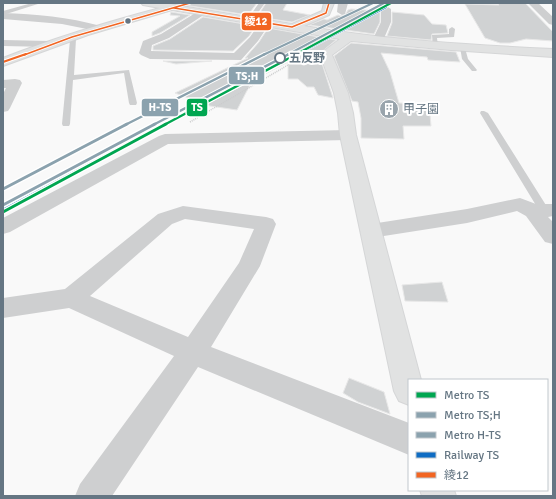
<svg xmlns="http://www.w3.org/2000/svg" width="556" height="499" font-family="Signika,'Noto Sans JP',sans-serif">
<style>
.building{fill:#d0d2d3;stroke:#e8e8e8}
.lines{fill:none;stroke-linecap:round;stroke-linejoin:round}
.secondary-casing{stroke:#d5d6d7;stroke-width:2}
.path-far1{stroke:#cbcccd;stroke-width:1;stroke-dasharray:1 1;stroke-linecap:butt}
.path{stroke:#cbcccd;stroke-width:1.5;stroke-dasharray:1 1;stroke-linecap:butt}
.lane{fill:#cecfd0;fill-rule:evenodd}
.street{fill:#cecfd0;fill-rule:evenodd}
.secondary{fill:#e1e2e2;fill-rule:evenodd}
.bus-1-far1-casing{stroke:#fff;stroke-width:3}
.bus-1-casing{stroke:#fff;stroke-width:4}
.bus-1-far1{stroke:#f26522;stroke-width:1.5}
.bus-1{stroke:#f26522;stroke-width:2}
.rail-1-far2-casing{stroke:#fff;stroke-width:3.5}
.rail-1-far1-casing{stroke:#fff;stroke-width:4.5}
.rail-1-casing{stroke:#fff;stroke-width:5.5}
.rail-1-far2{stroke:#0f6cc3;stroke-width:2}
.rail-1-far1{stroke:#0f6cc3;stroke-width:2.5}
.rail-1{stroke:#0f6cc3;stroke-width:3}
.metro-1-far2-casing{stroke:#fff;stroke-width:3.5}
.metro-1-far1-casing{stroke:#fff;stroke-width:4.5}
.metro-1-casing{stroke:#fff;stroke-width:5.5}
.metro-2-far2-casing{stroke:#fff;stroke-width:3.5}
.metro-2-far1-casing{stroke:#fff;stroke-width:4.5}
.metro-2-casing{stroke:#fff;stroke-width:5.5}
.metro-3-far2-casing{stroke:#fff;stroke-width:3.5}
.metro-3-far1-casing{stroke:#fff;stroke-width:4.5}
.metro-3-casing{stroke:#fff;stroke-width:5.5}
.metro-1-far2{stroke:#00a651;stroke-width:2}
.metro-1-far1{stroke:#00a651;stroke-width:2.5}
.metro-1{stroke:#00a651;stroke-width:3}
.metro-2-far2{stroke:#8ba2ae;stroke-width:2}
.metro-2-far1{stroke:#8ba2ae;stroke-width:2.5}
.metro-2{stroke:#8ba2ae;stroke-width:3}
.metro-3-far2{stroke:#8ba2ae;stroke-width:2}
.metro-3-far1{stroke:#8ba2ae;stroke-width:2.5}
.metro-3{stroke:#8ba2ae;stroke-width:3}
.bus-dot{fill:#657683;stroke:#fff;stroke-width:1.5}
.stop-dot{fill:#fff;stroke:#657683;stroke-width:2}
.labels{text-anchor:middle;stroke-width:4;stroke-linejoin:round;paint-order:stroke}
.far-stop-label{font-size:12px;font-weight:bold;fill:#657683;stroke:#fff;text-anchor:start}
.far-poi-label{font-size:12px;fill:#657683;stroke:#fff;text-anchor:start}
.line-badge{stroke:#fff;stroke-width:1.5}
.badge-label{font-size:11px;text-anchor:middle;font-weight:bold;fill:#fff}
</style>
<rect width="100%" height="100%" fill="#f9f9f9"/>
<path class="building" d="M172,3H257L248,15Z
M266,3H287L283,10L310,15L292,22L257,17Z
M497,3H525L553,32V41L526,39L510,43H500L485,38L465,4L499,5Z
M351,9L380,11V22L374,34L309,25L324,19L327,20L338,15L341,16L345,15L348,10Z
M171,12L190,15L160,33L152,36V32L180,16L170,15Z
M392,12L424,15L432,24L446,25L448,33L432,34L431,40L387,36L392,23Z
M203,17L256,26L249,36L233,51L153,50V46L170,39Z
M268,28L336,40L319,54L333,98L318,95L314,87H307L298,79H288V62L252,81L237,110L210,106L175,93L248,58H245L259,42Z
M351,43L456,52L460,62L428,60L427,57L381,53L390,72L399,103L429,104L431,126H403L404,139L361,138V118L358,102L352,101L334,56Z
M163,61H212L176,64Z
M442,282L448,302L405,301L402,285Z
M349,378L384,392L390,414L358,402L343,393Z"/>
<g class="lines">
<g class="secondary-casing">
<path id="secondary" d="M141,3H163L292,24L322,11L324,3H334L329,15L304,26C387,40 470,45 553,49V57L451,50L351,41L332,55L348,93L353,113L356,135L421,380H409V405L399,401L394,391L340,135L338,113L334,93L320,54L340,39L172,10L88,35L3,66V58C54,38 107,22 160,8L143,5Z
M420,490H454L456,496H422Z"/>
</g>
<path class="path-far1" d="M306,55L310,52"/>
<path class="path" d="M190,122L307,54"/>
<path class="lane" d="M32,3H41L3,15V11Z
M259,3H265L252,21H248L247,20Z
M452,27L455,29L454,37L437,38L438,47L433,48L432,35L449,34V29Z
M69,36L76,39L74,75L129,70L137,103L136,105H130L129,103L124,73L73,80L70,124L69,126H63L62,124L70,40L66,38Z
M460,47L465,48L468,59L477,70L476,71H472L462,59Z
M481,111H484L488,113L549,210L548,212H540L480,113Z"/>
<path class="street" d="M338,3H348L345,14L342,15L337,12Z
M528,3H538L553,17V25L549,24Z
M386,6L391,9V22L382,43H374L372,41L381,22V9Z
M202,9L205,10L207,12L205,14L169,38L152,45L151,51L234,53L250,37L261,21L265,20L270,23L258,41L241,60L150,59L141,55L139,53L143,41L161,34Z
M3,13C36,14 68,17 101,26L102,28L97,31L62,24L3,19Z
M3,40L50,41L54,42L56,44L54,46L50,47L3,46Z
M15,79L20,80L22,83L10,108L8,111L3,112V94L6,88H3V80Z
M348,130L354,132L356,135L354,138L348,140L168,144L10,232L3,234V218L159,136L165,134Z
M520,198L536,204H553V216L548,217L553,222V244L545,242L526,216L517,211L467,223L371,238L364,236L360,231L364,226L371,224L467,209Z
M183,206L266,217L273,219L276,224L260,266L211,347L409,423V455L198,367L112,496H75L80,484L174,356L69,308L3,318V298L65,289L158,214ZM185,219L254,229L239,263L188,337L90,296L172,224Z"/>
<use href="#secondary" class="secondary"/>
<g class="bus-1-far1-casing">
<path id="bus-1-far1" d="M174,8L292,27L326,13L329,3
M24,55L72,37L190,3"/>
</g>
<g class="bus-1-casing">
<path id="bus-1" d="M3,62L26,54"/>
</g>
<use href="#bus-1-far1" class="bus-1-far1"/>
<use href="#bus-1" class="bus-1"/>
<g class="rail-1-far2-casing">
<path id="rail-1-far2" d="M296,55L386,7"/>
</g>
<g class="rail-1-far1-casing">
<path id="rail-1-far1" d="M163,125L298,54"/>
</g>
<g class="rail-1-casing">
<path id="rail-1" d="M5,209L165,124"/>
</g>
<use href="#rail-1-far2" class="rail-1-far2"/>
<use href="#rail-1-far1" class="rail-1-far1"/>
<use href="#rail-1" class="rail-1"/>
<g class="metro-1-far2-casing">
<path id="metro-1-far2" d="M295,55L391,3"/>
</g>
<g class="metro-1-far1-casing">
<path id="metro-1-far1" d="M164,125L297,54"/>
</g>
<g class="metro-1-casing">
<path id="metro-1" d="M3,212L166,124"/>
</g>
<g class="metro-2-far2-casing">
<path id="metro-2-far2" d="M287,55L384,3"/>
</g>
<g class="metro-2-far1-casing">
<path id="metro-2-far1" d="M153,125L289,54"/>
</g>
<g class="metro-2-casing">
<path id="metro-2" d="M3,205L155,124"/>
</g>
<g class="metro-3-far2-casing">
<path id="metro-3-far2" d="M263,55L373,3"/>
</g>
<g class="metro-3-far1-casing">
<path id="metro-3-far1" d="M125,125L265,54"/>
</g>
<g class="metro-3-casing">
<path id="metro-3" d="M3,189L127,124"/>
</g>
<use href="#metro-1-far2" class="metro-1-far2"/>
<use href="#metro-1-far1" class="metro-1-far1"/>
<use href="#metro-1" class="metro-1"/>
<use href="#metro-2-far2" class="metro-2-far2"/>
<use href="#metro-2-far1" class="metro-2-far1"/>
<use href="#metro-2" class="metro-2"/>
<use href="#metro-3-far2" class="metro-3-far2"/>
<use href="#metro-3-far1" class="metro-3-far1"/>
<use href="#metro-3" class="metro-3"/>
</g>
<defs>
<g id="building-disc" transform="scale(1)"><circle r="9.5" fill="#99a4ac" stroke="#fff"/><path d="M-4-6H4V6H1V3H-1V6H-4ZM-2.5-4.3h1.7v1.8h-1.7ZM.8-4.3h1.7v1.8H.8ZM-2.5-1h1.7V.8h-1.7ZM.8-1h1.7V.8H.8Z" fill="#fff"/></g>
</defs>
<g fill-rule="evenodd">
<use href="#building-disc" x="389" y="109"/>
</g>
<circle class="bus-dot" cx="128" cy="21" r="3.5"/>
<circle class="stop-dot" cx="280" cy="58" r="5"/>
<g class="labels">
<g class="far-stop-label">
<text x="289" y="62">五反野</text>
</g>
<g class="far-poi-label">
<text x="403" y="113">甲子園</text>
</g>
</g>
<g class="line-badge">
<rect x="241" y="12" width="31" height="19" rx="4" fill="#f26522"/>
<rect x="228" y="66" width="37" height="19" rx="4" fill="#8ba2ae"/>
<rect x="141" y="98" width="38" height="19" rx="4" fill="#8ba2ae"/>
<rect x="186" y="98" width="22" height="19" rx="4" fill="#00a651"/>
</g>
<g class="badge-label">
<text x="256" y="25">綾12</text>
<text x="247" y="80">TS;H</text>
<text x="160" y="111">H-TS</text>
<text x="197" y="111">TS</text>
</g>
<rect width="556" height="499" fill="none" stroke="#657683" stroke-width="8"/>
<rect x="408" y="379" width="140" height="112" fill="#ffffff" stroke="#c1c8cd"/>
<rect x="416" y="392" width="20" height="6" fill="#00a651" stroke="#c1c8cd"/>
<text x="444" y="399" font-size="12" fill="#657683">Metro TS</text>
<rect x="416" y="412" width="20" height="6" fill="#8ba2ae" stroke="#c1c8cd"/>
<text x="444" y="419" font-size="12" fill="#657683">Metro TS;H</text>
<rect x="416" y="432" width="20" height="6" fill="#8ba2ae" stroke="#c1c8cd"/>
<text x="444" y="439" font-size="12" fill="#657683">Metro H-TS</text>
<rect x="416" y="452" width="20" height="6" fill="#0f6cc3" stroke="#c1c8cd"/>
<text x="444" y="459" font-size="12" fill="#657683">Railway TS</text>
<rect x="416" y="472" width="20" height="6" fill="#f26522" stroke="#c1c8cd"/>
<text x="444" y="479" font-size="12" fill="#657683">綾12</text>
</svg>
